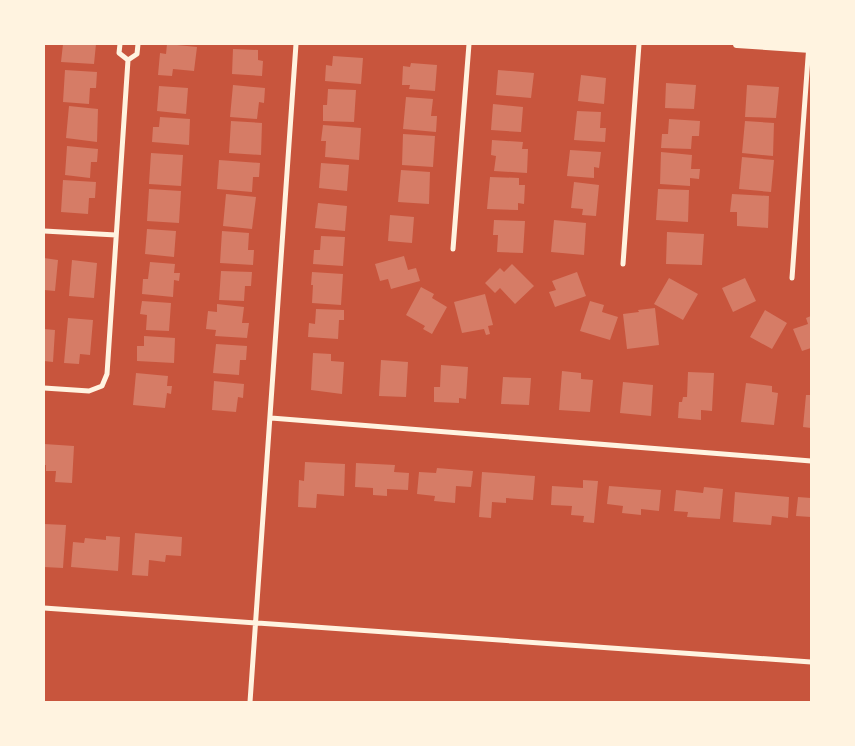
<svg xmlns="http://www.w3.org/2000/svg" width="855" height="746" font-family="'DM Sans',sans-serif">
<style>
.building{fill:#d67c66}
.lines{fill:none;stroke-linecap:round;stroke-linejoin:round}
.minor{stroke:#fff3e0;stroke-width:5}
.tertiary{stroke:#fff3e0;stroke-width:8}
</style>
<rect width="100%" height="100%" fill="#c8553d"/>
<path class="building" d="M63,44H96L94,64L61,62Z
M167,44L197,47L194,71L173,69L172,76L158,75L160,53L166,54Z
M233,49L258,50V60L263,61L262,76L232,74Z
M333,56L363,58L361,84L325,81L326,65L332,66Z
M411,63L437,65L435,91L409,89L410,85H402L403,66L410,67Z
M65,70L97,72L96,88H90L89,104L63,102Z
M498,70L534,73L531,98L496,95Z
M581,75L606,78L604,104L578,101Z
M666,83L696,85L694,109L665,108Z
M233,85L265,88L264,103L259,102L257,119L230,117Z
M747,85L779,87L776,118L745,117Z
M159,86L188,88L186,114L157,111Z
M328,89L356,90L354,122L323,121V105H327Z
M406,97L433,99L431,116H437L436,132L403,129Z
M493,104L523,107L521,132L491,130Z
M69,106L98,109L97,142L66,138Z
M577,111L601,112L600,128H606L605,142L574,140Z
M160,117L190,119L189,145L152,142L153,127H159Z
M669,119L700,121L699,136H692L691,149L661,148L662,134H668Z
M231,121L262,123L261,155L229,153Z
M745,121L774,123L773,156L742,153Z
M323,125L361,128L359,160L325,157L326,141H321Z
M403,134L435,136L433,167L402,165Z
M492,140L523,142L522,149H528L527,173L494,171L496,156L491,155Z
M67,146L98,149L97,162H91L90,178L65,175Z
M570,150L601,152L599,168L594,167V178L567,176Z
M661,152L692,155L691,169H700L699,179L690,178V186L660,184Z
M151,153L183,155L181,186L149,184Z
M742,157L774,160L771,192L739,189Z
M219,160L260,163L259,177H253L252,192L217,189Z
M321,163L349,165L347,191L319,188Z
M401,170L430,172L429,204L398,202Z
M490,177L519,178V185H525L524,204L518,203V210L487,209Z
M63,180L96,182L95,198H89L88,214L61,212Z
M574,182L599,185L596,216L582,215L583,209L571,208Z
M149,189L181,191L179,223L147,221Z
M658,189L689,190L688,222L656,220Z
M226,194L256,197L252,229L223,226Z
M732,194L769,196L768,228L737,226V212H730Z
M318,203L347,206L345,231L315,228Z
M390,215L414,217L412,243L388,241Z
M494,220L525,221L523,253L497,252L498,235H493Z
M554,220L586,223L584,255L551,252Z
M147,229L176,231L174,257L145,254Z
M222,231L249,233L248,250H254L253,265L220,263Z
M667,232L704,234L702,265L666,264Z
M321,236L345,237L343,266L313,264L314,250H320Z
M404,256L408,270L416,268L420,281L391,289L388,279L380,281L375,264Z
M44,258L58,260L55,291L44,290Z
M72,260L97,263L94,298L69,296Z
M150,262L175,264L174,273H180L179,281L174,280L173,297L142,294L143,279H148Z
M512,264L534,286L515,304L500,288L495,293L485,283L500,268L504,272Z
M221,271L252,272L251,286H245L244,301L219,300Z
M312,272L343,274L341,305L312,303L313,285H311Z
M577,272L586,296L555,307L549,292L556,290L552,281Z
M669,278L698,294L683,320L654,304Z
M745,278L756,301L733,312L722,288Z
M421,287L434,294L432,298L447,307L432,334L423,329L425,326L406,315Z
M485,294L493,325L488,326L490,334L486,335L484,329L462,333L454,302Z
M142,301L171,303L169,331L146,330L147,315L140,314Z
M590,301L604,305L602,312L618,317L610,340L580,331Z
M217,304L244,307L242,323H249L247,338L215,336L216,330L206,329L208,311L217,312Z
M655,308L659,345L627,349L623,314L639,312L638,310Z
M316,309L344,310V320H339L338,339L308,337L309,323L315,324Z
M765,310L787,323L772,349L750,337Z
M811,316V348L802,351L793,329L808,324L806,318Z
M68,318L93,320L90,355L80,354L79,364L64,363Z
M44,329L55,330L53,362L44,361Z
M144,336L175,338L174,363L137,361V346H144Z
M216,344L247,346L246,360H240L239,375L213,373Z
M313,353L331,354V361L344,362L342,394L311,390Z
M381,360L408,362L406,397L379,396Z
M441,365L468,367L466,399L459,398V403L434,402V387H440Z
M562,371L581,373V379L593,380L590,412L559,410Z
M688,372L714,373L712,411L701,410V420L678,418L679,402H682L683,397H687Z
M136,373L168,376L167,386H172L171,394L167,393L165,408L133,405Z
M503,377L531,378L529,405L501,404Z
M214,381L244,384L243,398L238,397L236,412L212,410Z
M623,382L653,385L651,416L620,413Z
M746,383L772,386V392L778,393L774,425L741,422Z
M806,395H811V428L803,427Z
M44,444L74,446L72,483L55,482L56,471H46V465H44Z
M305,462L345,464L344,496L317,494L316,508L298,507L299,480L304,481Z
M356,463L395,465L394,472L409,473L408,490L387,489V496L373,495V488L355,487Z
M437,468L473,471L471,487L456,486L455,503L434,501L435,496L417,494L419,472L436,473Z
M482,472L535,476L533,500L506,498V503L492,502L491,518L479,517Z
M583,480L598,481L594,523L583,522L584,516L571,515L572,506L551,505L552,486L583,488Z
M609,486L661,490L659,511L641,509V515L622,513L623,506L607,504Z
M704,487L723,489L720,519L687,517L688,512L674,511L676,490L703,493Z
M735,492L789,497L788,518L772,516L771,525L733,522Z
M798,497L811,498V517L796,516Z
M44,524L66,525L63,568L44,567Z
M135,533L182,537L181,556L166,555L165,562L149,560L148,576L132,575Z
M106,536L120,537L118,571L71,567L73,542L84,543L85,538L106,540Z"/>
<g class="lines">
<path class="minor" d="M120,44L119,53L128,60
M128,60L137,54L138,44
M44,231L116,235
M453,249L469,44
M623,264L639,44
M792,278L809,44
M44,388L89,391L102,386L107,374L128,60
M271,418L811,461
M44,608L811,662
M250,702L296,44"/>
<path class="tertiary" d="M737,44L811,49"/>
</g>
<rect width="855" height="746" fill="none" stroke="#fff3e0" stroke-width="90"/>
</svg>
